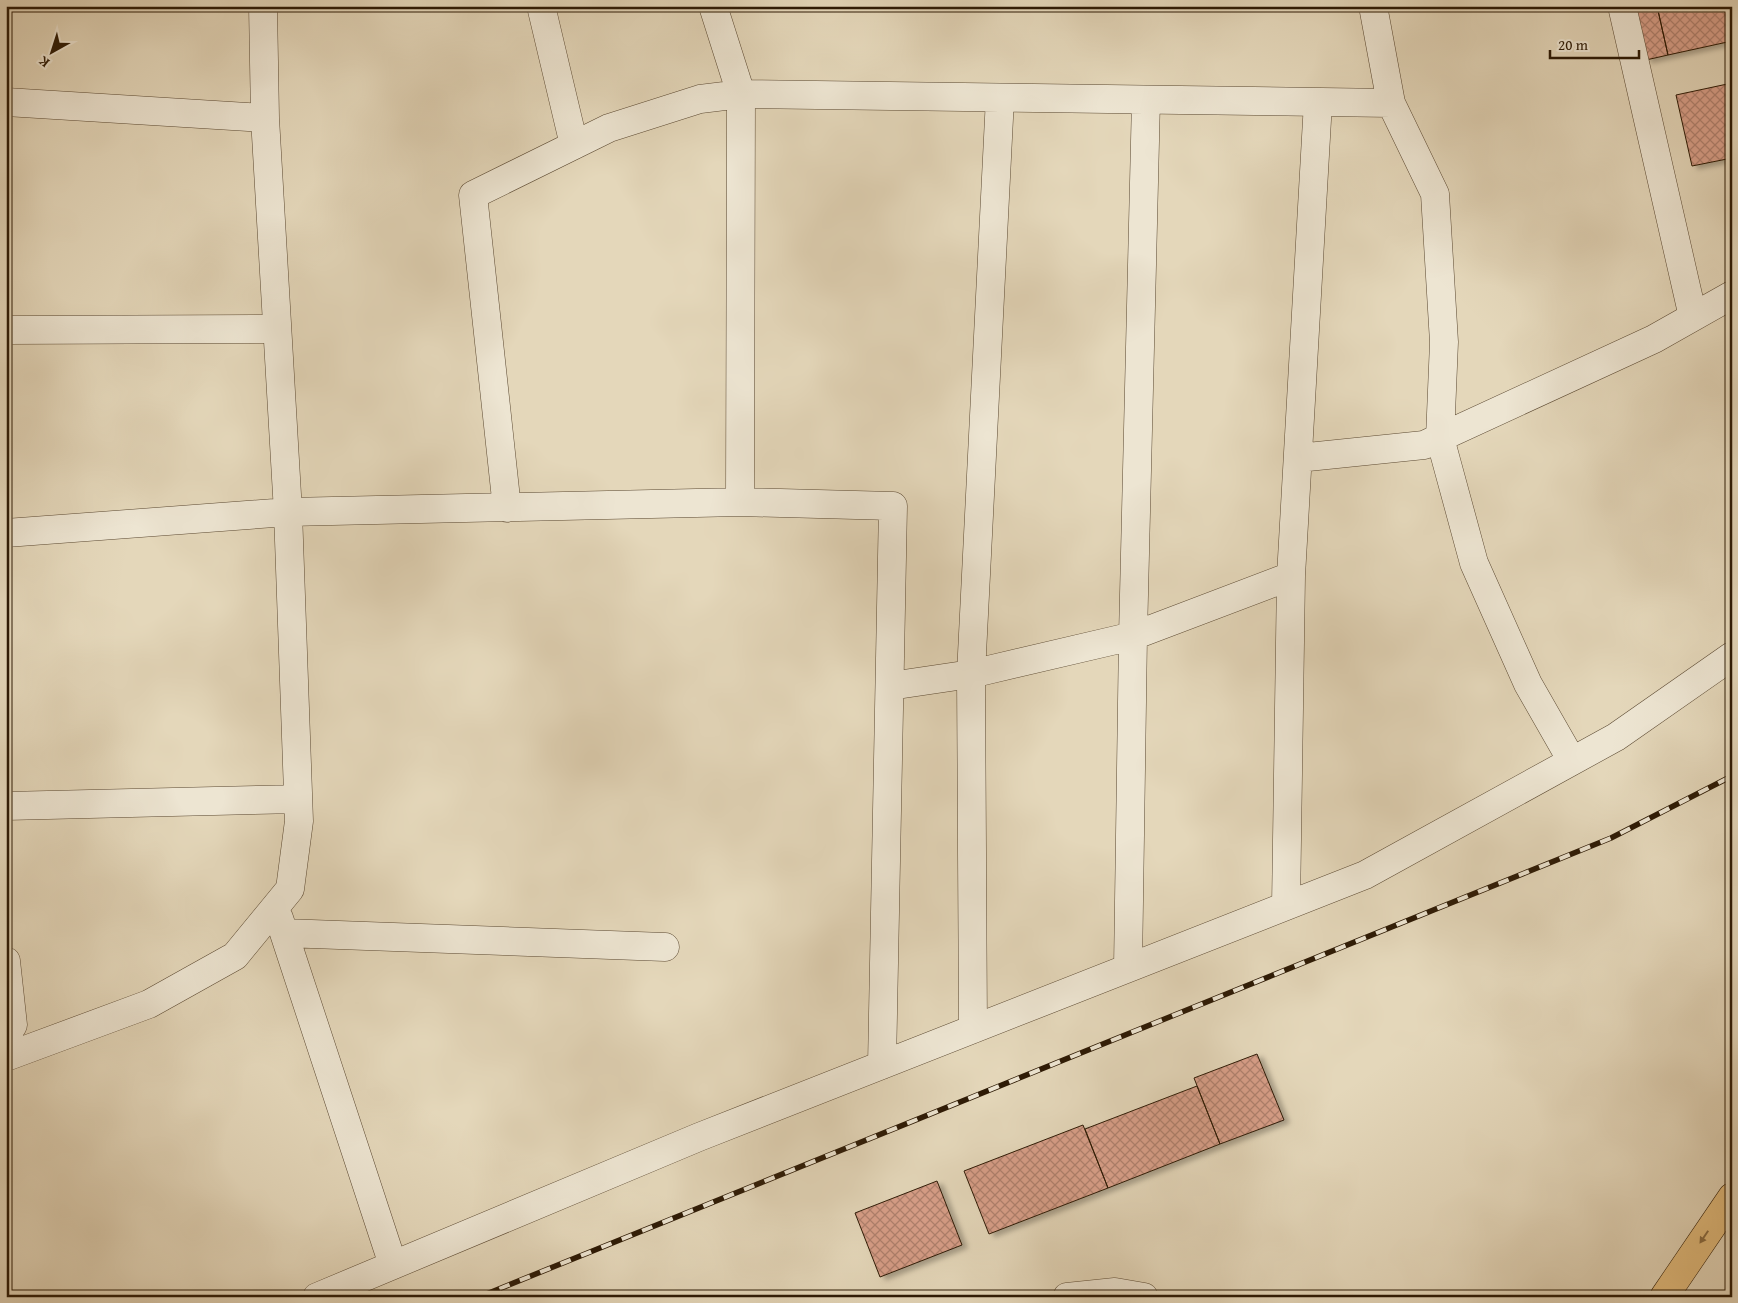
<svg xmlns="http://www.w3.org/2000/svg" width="1738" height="1303" font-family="'Gentium Book Plus',serif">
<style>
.building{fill:url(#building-cross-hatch);stroke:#2d1a05;filter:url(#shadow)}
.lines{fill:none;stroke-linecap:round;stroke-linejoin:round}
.minor-casing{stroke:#5b4932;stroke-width:29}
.major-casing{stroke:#2d1a05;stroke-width:29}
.minor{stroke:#ede5d2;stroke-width:28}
.major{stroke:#e2bc7d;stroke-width:28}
.rail-casing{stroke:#2d1a05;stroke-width:5.5}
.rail{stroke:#ede5d2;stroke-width:4;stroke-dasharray:11;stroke-linecap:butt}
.oneway{fill:#886b41}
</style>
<defs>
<pattern id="building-cross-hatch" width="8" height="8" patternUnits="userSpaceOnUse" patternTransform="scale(1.25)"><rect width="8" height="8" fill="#d89f89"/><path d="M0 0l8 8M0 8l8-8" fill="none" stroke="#b0816e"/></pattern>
<filter id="shadow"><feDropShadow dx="5.5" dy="3" stdDeviation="2.5" flood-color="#0004"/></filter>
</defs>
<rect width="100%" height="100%" fill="#e4d7ba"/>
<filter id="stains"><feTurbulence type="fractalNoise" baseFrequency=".004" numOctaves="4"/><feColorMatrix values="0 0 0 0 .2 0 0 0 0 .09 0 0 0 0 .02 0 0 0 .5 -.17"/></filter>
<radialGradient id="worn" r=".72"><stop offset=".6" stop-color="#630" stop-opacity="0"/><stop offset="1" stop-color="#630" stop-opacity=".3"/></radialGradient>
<path class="building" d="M1633,6H1657L1668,55L1646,60Z
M1657,6H1732V41L1668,55Z
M1732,83V158L1692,166L1676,95Z
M1257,1054L1284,1120L1220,1144L1194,1078Z
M1197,1086L1220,1144L1108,1188L1085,1129Z
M1083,1125L1108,1188L989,1234L964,1171Z
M937,1181L962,1245L880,1277L855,1213Z"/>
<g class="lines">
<g class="minor-casing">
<path id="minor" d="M541,6L574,145
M1622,6L1693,317
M6,102L265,118
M1391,103L1435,194L1444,342L1440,438L1474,563L1528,684L1572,761
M6,330L276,329
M1298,458L1424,445L1654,339L1732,295
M740,502L893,506L882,1065
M507,508L473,195L609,128L700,99L741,94L713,6
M6,533L288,512L740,502L741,94L1391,103L1373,6
M890,686L971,674L1133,636L1291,576
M6,806L298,799
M1286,906L1291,576L1318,102
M279,918L393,1265
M284,933L665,947
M6,961L13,1025L6,1036
M1128,968L1133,636L1146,100
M973,1029L971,674L1000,98
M6,1057L149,1004L235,956L290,889L299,821L288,512L265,118L263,6
M317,1297L699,1137L1365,875L1616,737L1732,656
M1067,1297L1115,1292L1144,1297"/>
</g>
<g class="major-casing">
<path id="major" d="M1664,1297L1732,1197"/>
</g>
<use href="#minor" class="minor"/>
<use href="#major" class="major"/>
<g class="rail-casing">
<path id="rail" d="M479,1297L1611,838L1732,776"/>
</g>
<use href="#rail" class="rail"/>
</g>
<defs><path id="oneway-solid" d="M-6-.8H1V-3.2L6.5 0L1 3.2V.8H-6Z" transform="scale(1.25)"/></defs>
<use class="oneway" href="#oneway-solid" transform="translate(1704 1237) rotate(124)"/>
<rect width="1738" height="1303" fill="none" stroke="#e4d7ba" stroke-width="25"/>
<rect x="8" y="8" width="1723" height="1288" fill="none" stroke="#2d1a05" stroke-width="2.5"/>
<rect x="12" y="12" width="1713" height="1278" fill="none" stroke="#2d1a05"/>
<g transform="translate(52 52) rotate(219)" stroke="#ede5d2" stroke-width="4" paint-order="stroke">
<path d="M0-4L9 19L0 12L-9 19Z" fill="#2d1a05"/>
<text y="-8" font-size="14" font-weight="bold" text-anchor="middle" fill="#2d1a05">K</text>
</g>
<path d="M1550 50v8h89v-8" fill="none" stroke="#2d1a05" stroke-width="2.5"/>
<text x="1558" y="50" font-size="15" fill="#2d1a05" stroke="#ede5d2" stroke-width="4" paint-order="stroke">20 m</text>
<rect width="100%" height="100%" filter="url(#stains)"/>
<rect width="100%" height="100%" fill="url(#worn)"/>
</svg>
